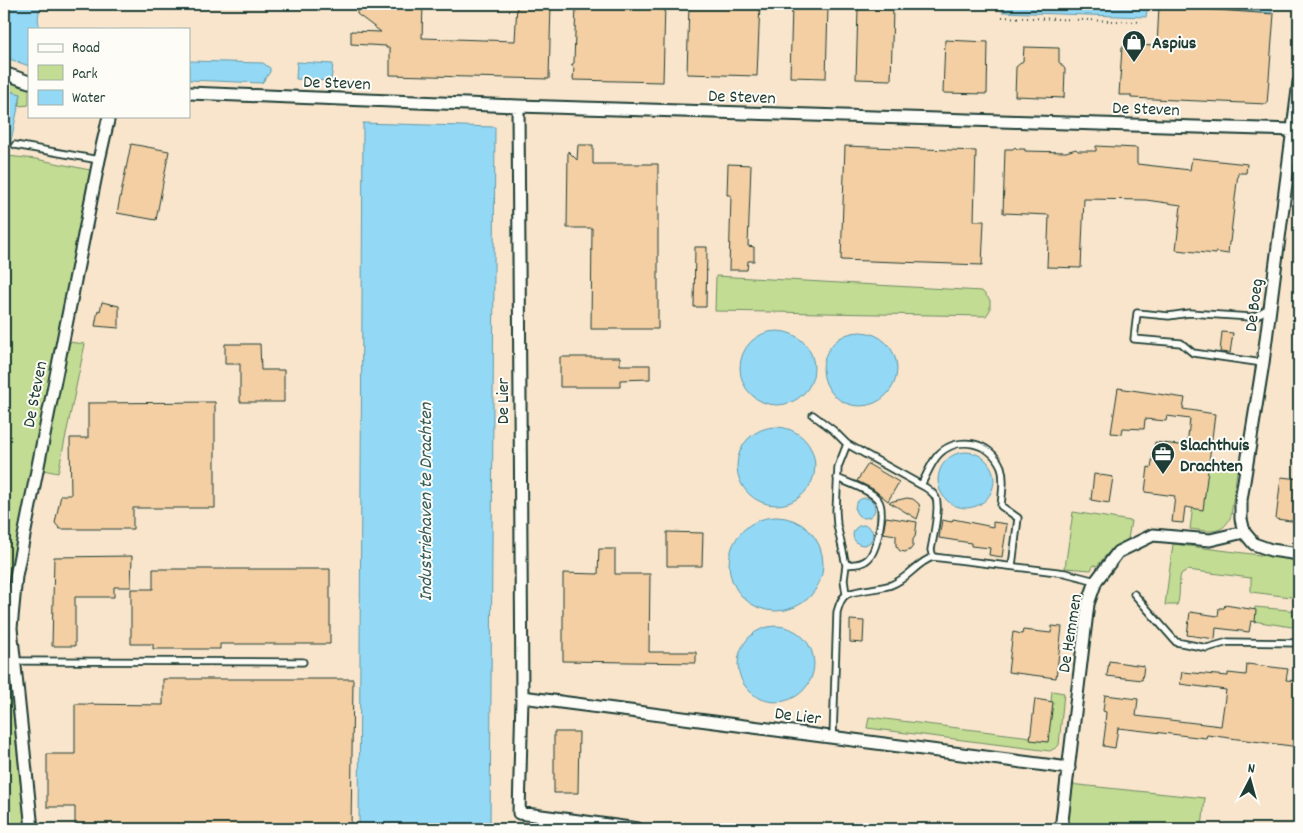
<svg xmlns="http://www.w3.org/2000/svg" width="1303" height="833" font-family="Dekko,sans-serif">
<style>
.built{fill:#f8e5cc;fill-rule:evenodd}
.green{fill:#c2dc93;stroke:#708c64}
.water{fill:#93d8f5;stroke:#659aa8}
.building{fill:#f3cfa3;stroke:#1f3d34}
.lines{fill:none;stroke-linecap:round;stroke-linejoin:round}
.service-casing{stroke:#1f3d34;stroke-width:9}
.minor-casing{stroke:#1f3d34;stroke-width:15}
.path{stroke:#1f3d34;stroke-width:2;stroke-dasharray:1 4;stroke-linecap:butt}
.service{stroke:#fdfcf7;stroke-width:5.5}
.minor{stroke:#fdfcf7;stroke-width:11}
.labels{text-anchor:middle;stroke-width:4;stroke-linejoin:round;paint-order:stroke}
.poi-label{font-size:18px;font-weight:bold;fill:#1f3d34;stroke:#fdfcf7;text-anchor:start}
.street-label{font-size:18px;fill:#1f3d34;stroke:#fdfcf7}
.water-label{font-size:19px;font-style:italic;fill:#365c5b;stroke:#fdfcf7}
</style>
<rect width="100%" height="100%" fill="#faeede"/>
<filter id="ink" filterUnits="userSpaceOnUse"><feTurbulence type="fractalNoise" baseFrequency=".02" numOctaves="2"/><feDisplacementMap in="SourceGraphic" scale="10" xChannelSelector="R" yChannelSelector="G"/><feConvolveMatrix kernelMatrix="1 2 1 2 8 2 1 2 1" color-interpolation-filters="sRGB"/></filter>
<g filter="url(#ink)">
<path class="built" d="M4,4H1299V829H4ZM29,29H189V116H29Z"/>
<path class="green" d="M4,80L29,85V105L19,106L21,94L4,90Z
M7,156L36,159L90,170L10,578L6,614L8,665L25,829H4V173Z
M716,276L982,291L990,300V310L986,316L715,311Z
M69,342L85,344L58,473L43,470Z
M1199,458L1238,464L1231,516C1223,536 1208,531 1190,529Z
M1073,512L1131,521L1128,539L1107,554L1097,566L1094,565L1091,570L1065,568Z
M1173,544L1299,560V598L1251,592V578L1187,570L1181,574C1178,584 1181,596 1177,605H1165Z
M1255,607L1299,611V625L1292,627L1253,621Z
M1052,691L1064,693L1059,745L1057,747L1050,751L867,728L869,717L1031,737L1048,731Z
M1069,784L1205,798L1202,829H1064Z"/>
<path class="water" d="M4,4H41C39,12 36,21 41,29H29V66L4,57Z
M1002,4H1271L1272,13L1148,5L1146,17L1002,12Z
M189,61L263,63L270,68V72L262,83L189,80Z
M297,62L333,64L331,81L296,79Z
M4,90L21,94L4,173Z
M363,123L495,127L490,829H359Z
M740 368a37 37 0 1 1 74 0a37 37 0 1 1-74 0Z
M823 369a37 37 0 1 1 74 0a37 37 0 1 1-74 0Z
M737 466a39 39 0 1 1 78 0a39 39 0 1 1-78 0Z
M938 480a28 28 0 1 1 56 0a28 28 0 1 1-56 0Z
M855 508a10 10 0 1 1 20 0a10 10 0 1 1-20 0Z
M729 564a47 47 0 1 1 94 0a47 47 0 1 1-94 0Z
M853 535a10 10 0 1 1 20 0a10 10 0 1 1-20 0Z
M738 664a38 38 0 1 1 76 0a38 38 0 1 1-76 0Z"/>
<path class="building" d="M357,4H423L422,38L515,41L517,4H551L549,79L390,75V48H386V46L351,44V31L381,32L357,14Z
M576,4H665L663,82L573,80L574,68L571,65L574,63Z
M689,4H760L757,76L687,74Z
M792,6L828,7L826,78L790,77Z
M1159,6L1274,14L1267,104L1131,98V95H1119L1122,47H1133V45L1157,46Z
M858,8L893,9L891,80L856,79Z
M945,40L988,42L987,94L943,93Z
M1024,47L1059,48V62L1065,69L1064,98L1015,96L1016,67L1023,61Z
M131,144L169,151L156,220L117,213Z
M578,145H593V164H658V329H591L592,228H567L568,151L577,160Z
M845,146L976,151L974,221H984L982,265L841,260Z
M1096,146L1137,148V164L1190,170L1192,158L1247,164L1246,173H1238L1230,242H1229L1228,254L1216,252V254L1176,250L1181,205L1146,200L1084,199L1081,268L1047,267L1049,215L1003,213L1005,149H1013L1015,147L1017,149H1025V151L1066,152L1076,149L1078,151H1096Z
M728,164L751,165L748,246L754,247V261H748L747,270H729L731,195H727Z
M695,247H707L706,307H694Z
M102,302L119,306V328L95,326L98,310L100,311Z
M1222,332L1233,333L1230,353L1220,352Z
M225,344H260L261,370H284V402H240V364H225Z
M560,357H620V365H650V379L620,380V387H560Z
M1118,388L1185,398L1183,409L1215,414L1203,510L1185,507L1183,523L1172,522L1175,496L1145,492L1148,467L1151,468L1155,442L1187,446L1190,419L1167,416L1166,421L1145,419L1144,429L1123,428L1122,434L1111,433Z
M215,402V508H133V529H60L55,523L61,495H71L70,438H88V403Z
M868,464L899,482L888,501L873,489L857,481Z
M1094,474L1113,477L1109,503L1091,500Z
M1281,477L1299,479V522L1276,519Z
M907,498L913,499L919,504L920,510L917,519L889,502Z
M886,517L917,522L915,537L913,539V546L910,550L905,552L900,551L896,546V535L883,533Z
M953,519L993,527V522L1007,524L1002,557L989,555L990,548L971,546V543L939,538L942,520L952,522Z
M667,532L703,533L702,566H667Z
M599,549H615V574H650L649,652H696V663L563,661V573L598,574Z
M132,556L131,587H114V597H75V646H52L54,557Z
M153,569H330V644H220V649H153V644H131V589H153Z
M1225,605L1256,610L1255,622L1251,621L1249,632L1216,628L1215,639L1187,635L1190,612L1218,616L1219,608H1224Z
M850,620L864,621L863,643L850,642Z
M1052,626L1062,627L1056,678L1008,672L1013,632L1022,634L1023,630L1051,633Z
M1109,661L1144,666L1142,680L1107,676Z
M1247,664L1288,669L1286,680L1299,681V747L1207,735L1206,738L1118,728L1115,748L1103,746L1106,723H1105L1106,712L1103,711L1105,695L1138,699L1136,716L1221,726L1226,690L1180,684L1182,672L1228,676V673L1246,675Z
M163,679H353L351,829H75V807H47V754H75V704L163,705Z
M1035,699L1053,702L1048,742L1030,740Z
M554,732H579L578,793H554Z"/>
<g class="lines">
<g class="service-casing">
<path id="service" d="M15,145L99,160
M1263,363L1193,353L1181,343L1134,339L1137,313L1169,316L1189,313L1251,317L1257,315L1269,308
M813,415L833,430L847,444L921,485
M837,478C848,483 871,490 878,500C886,510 877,551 868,559C862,565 854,564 846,565
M933,557L931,550C933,538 940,509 936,498C933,492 927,488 921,485C927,475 931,462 939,454C958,435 991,442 1001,467C1005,479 1002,493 1001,506L1018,518L1012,566
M846,594L844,580L846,565L837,525L836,511L838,467L847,444
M1134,594L1176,642L1207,648L1228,642L1299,643
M14,661L303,662
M833,737L837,612C839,606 840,599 846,595C853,590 881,589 891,585C908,579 917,562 933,557L1065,573L1096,581
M547,829L548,817"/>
</g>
<g class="minor-casing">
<path id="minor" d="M4,73L29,82
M189,93L518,106L1293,130
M518,106L522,697L519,813L638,829
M1244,532L1241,519V500L1263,363L1299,82
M522,697L1069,768
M32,829L11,628L16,576L99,160L109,116
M1061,829L1088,604L1096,581L1118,552L1153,535L1210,540L1244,532L1254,544L1271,550L1299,554"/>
</g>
<path class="path" d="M1002,17L1142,22"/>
<use href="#service" class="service"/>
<use href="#minor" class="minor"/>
</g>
</g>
<defs>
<g id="shop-pin" transform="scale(1.25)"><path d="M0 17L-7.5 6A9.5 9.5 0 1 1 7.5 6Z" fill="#1f3d34" stroke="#fdfcf7"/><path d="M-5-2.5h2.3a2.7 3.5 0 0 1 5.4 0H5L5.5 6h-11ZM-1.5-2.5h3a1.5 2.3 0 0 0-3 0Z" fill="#fff"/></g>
<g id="office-pin" transform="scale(1.25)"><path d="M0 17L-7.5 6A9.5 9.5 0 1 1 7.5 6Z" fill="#1f3d34" stroke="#fdfcf7"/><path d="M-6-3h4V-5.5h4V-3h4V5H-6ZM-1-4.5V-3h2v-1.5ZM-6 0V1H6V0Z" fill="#fff"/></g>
</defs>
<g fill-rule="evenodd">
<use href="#shop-pin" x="1134" y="42"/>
<use href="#office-pin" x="1163" y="454"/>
</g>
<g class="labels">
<g class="poi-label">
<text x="1152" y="48">Aspius</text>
<text x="1180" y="450">Slachthuis<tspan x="1180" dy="21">Drachten</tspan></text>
</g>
<g class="street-label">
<text transform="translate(337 82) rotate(2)" y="6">De Steven</text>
<text transform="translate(742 96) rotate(2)" y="6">De Steven</text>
<text transform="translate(1146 108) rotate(2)" y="6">De Steven</text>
<text transform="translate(1253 305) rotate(-83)" y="6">De Boeg</text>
<text transform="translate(34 394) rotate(-79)" y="6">De Steven</text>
<text transform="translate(502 401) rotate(-90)" y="6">De Lier</text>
<text transform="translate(1069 633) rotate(-81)" y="6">De Hemmen</text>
<text transform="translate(798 715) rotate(7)" y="6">De Lier</text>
</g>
<g class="water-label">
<text transform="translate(424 502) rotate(-90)" y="7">Industriehaven te Drachten</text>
</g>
</g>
<rect width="1303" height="833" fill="none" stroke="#fdfcf7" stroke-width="20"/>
<rect x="10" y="10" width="1283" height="813" fill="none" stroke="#1f3d34" stroke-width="2" filter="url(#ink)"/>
<rect x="28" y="28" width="162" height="90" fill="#fdfcf7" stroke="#a4b0a9"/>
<rect x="38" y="44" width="25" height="8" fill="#fdfcf7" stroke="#a4b0a9"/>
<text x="72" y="52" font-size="15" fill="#1f3d34">Road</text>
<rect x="38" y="65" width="25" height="15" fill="#c2dc93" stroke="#a4b0a9"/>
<text x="72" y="78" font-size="15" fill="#1f3d34">Park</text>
<rect x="38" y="90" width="25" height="15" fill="#93d8f5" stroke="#a4b0a9"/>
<text x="72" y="102" font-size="15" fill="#1f3d34">Water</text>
<g transform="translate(1250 780) rotate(6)" stroke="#fdfcf7" stroke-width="4" paint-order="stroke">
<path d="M0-4L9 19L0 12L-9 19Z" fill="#1f3d34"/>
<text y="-8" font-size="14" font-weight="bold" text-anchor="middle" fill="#1f3d34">N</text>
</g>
</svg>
